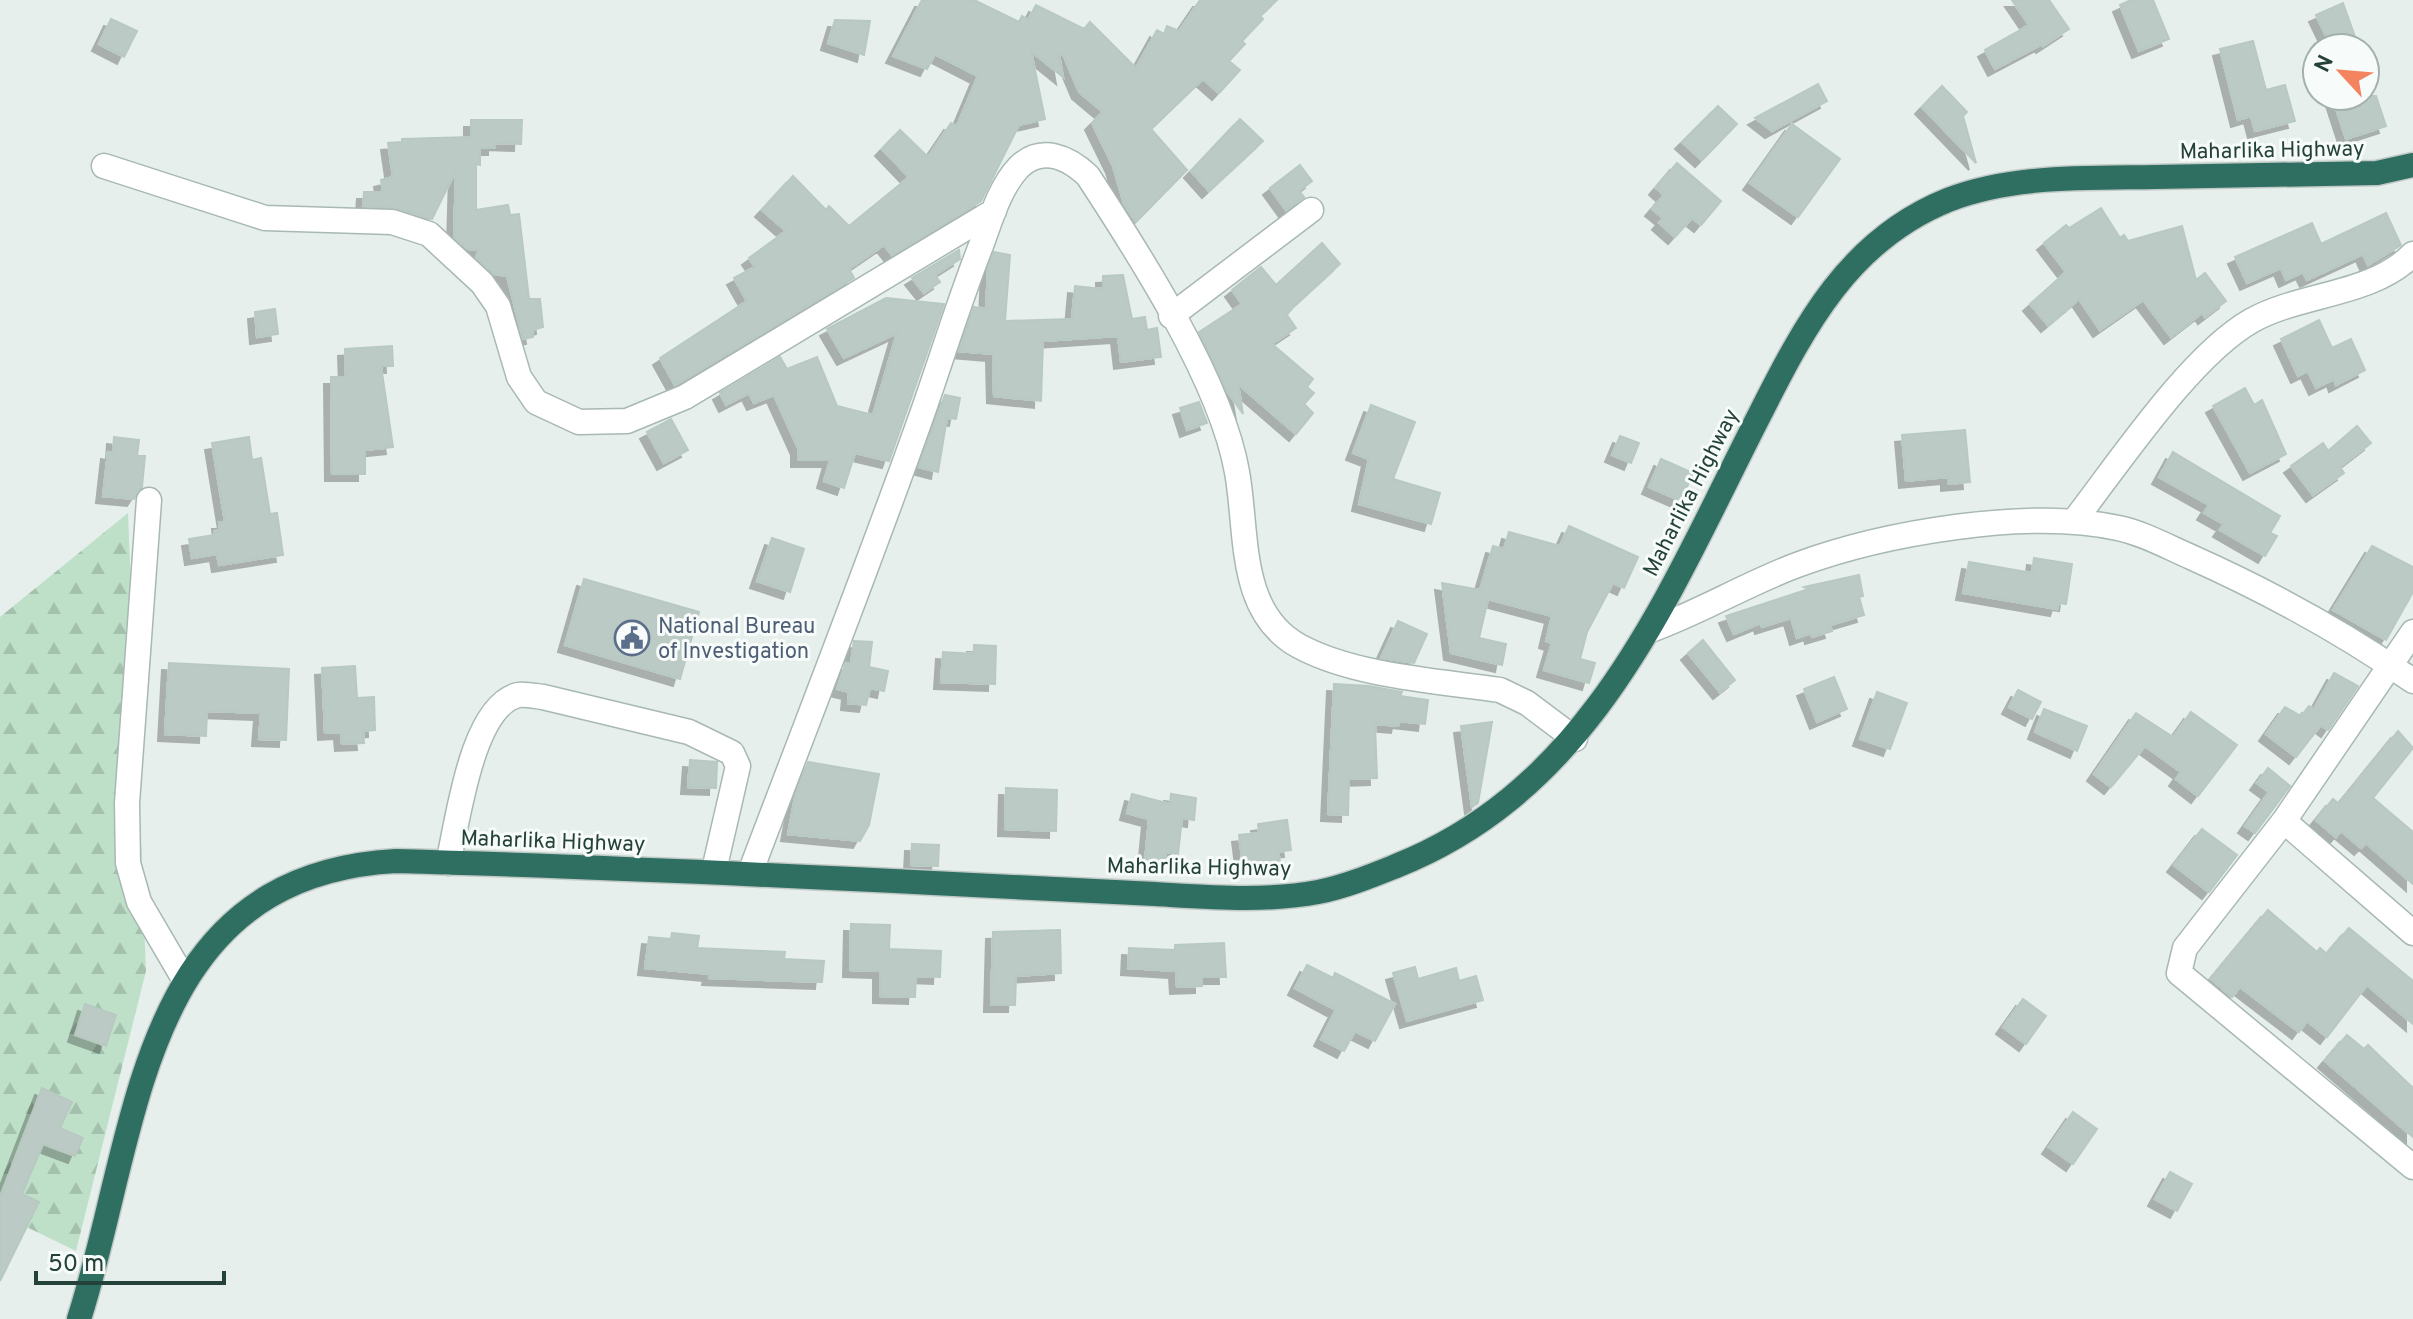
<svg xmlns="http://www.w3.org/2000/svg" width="2413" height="1319" font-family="Overpass,sans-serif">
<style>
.forest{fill:url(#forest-firs)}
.building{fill:#bbcac4;stroke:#b8c9c2;stroke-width:2;filter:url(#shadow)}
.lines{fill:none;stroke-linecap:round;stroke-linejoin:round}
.minor-casing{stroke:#a8b8b2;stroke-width:27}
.highway-casing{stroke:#c2cac8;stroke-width:27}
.minor{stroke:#fff;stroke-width:24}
.highway{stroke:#2f6f62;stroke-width:24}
.labels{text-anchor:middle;stroke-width:6;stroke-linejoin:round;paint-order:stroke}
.street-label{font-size:22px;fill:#24423a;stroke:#f7fbf9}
.service-label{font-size:22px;fill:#4e5e75;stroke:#f7fbf9;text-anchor:start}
</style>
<defs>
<pattern id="forest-firs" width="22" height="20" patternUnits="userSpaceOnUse" patternTransform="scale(2)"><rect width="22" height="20" fill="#bfe0c8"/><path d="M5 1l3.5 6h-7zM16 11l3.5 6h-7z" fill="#a4c1ad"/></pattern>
<filter id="shadow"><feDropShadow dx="-7" dy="7" stdDeviation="0" flood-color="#0004"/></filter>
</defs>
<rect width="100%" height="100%" fill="#e6efeb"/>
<path class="forest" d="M128,513L146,971L76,1251L0,1214V617Z"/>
<path class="building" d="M922,0H974L1019,22L1022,16L1028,20L1036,5L1084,29L1090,22L1136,68L1157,30L1164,34L1167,26L1179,31L1200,0H1277L1260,16L1263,19L1242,41L1245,44L1229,61L1240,70L1219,93L1203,79L1151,129L1187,170L1136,222L1124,204L1113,166L1092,123L1103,112L1079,92L1063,54L1059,55L1063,77L1031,51L1045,119L1019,125L981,201L892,255L884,245L849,269L854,278L675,385L660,358L747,301L734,278L755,267L749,258L786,231L762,210L793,176L826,210L829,206L849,226L909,177L882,149L900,130L928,157L951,123L957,126L978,76L935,54L927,69L893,56Z
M2012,0H2049L2069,29L2043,46L2042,44L1995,69L1985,50L2029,25Z
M2131,0H2153L2169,39L2139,51L2120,5Z
M2343,3L2359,48H2332L2316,15Z
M111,19L137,31L124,57L99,44Z
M835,20L870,21L864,55L828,43Z
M2253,41L2266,90L2285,85L2295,121L2255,131L2251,116L2238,120L2220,49Z
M1818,84L1827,101L1772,131L1755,118Z
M1942,86L1967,112L1963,116L1976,163L1922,107Z
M2332,96H2376L2386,126L2346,139Z
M1718,106L1737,124L1702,160L1682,142Z
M1240,119L1263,141L1209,191L1191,171Z
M471,120H522L521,144L495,143V148H480V165L476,164V210L508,205L510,215L519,214L529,299H540L543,327L532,330L533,337L523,339L507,276L494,274L476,257L479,250L468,249L454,237L456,170L432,219L396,208L363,206L364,192H383L381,180L393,177L388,143L402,142V139L471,137Z
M1792,124L1840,159L1798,217L1750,183Z
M1677,163L1721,201L1701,225L1692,218L1675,237L1659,223L1663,218L1652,209L1664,195L1656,188Z
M1300,165L1312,181L1299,191L1304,197L1286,210L1270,188Z
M2101,208L2120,238L2124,235L2128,241L2182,226L2196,280L2205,273L2226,301L2205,317L2202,313L2171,337L2143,300L2100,330L2079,299L2048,325L2030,304L2066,272L2044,243L2066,225L2069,228Z
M2386,213L2401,245L2368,265L2363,254L2307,280L2303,272L2286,280L2281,268L2247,283L2235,257L2312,223L2321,244Z
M1322,243L1340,264L1293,307L1287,315L1296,328L1272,344L1313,379L1307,387L1314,393L1304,404L1313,413L1296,434L1238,384L1243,414L1227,391L1199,332L1242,304L1232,290L1261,267L1276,285Z
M959,250L960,259L935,275L940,282L924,293L912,278Z
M994,252L1010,255L1005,321L1072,319L1075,286L1103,289V276L1123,275L1132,319L1145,317L1147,330L1157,328L1161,357L1121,362L1118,336L1043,341L1041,401L994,396L993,354L959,351L974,307L986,309L988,268Z
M886,298L944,304L889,461L855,453L844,488L824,481L830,460H798V448L774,395L754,403L749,393L726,405L720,393L780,357L787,369L817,357L837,406L873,415L897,333L844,358L827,329Z
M275,309L278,334L257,337L255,312Z
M2319,320L2332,348L2351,339L2365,370L2336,385L2334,379L2316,388L2308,371L2298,376L2281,339Z
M392,346L393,366H381L393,447L365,450V474H332L331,377H346L345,349Z
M2245,388L2254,405L2262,400L2286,454L2250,473L2213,406Z
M945,395L960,398L956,419L947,418L938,472L919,467Z
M1199,402L1207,423L1187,430L1180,408Z
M1371,405L1415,422L1393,479L1440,493L1431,524L1359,504L1369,459L1353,453Z
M671,419L688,450L664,463L647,432Z
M2357,426L2371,443L2340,467L2344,473L2313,495L2291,466L2323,443L2328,451Z
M1965,430L1970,482L1948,484V477L1906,481L1902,435Z
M1620,436L1639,443L1631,463L1612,455Z
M114,437L139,440L137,456H145L142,487L134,499L103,496L108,452L113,453Z
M249,437L252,460L261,458L270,514L277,513L283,555L219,565L217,554L192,558L189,539L214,535V531L220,530L219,522H225L212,443Z
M2173,452L2280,516L2270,533L2277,536L2265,556L2220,530L2224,524L2204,513L2209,505L2159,477Z
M1661,459L1693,473L1681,501L1649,487Z
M1569,526L1638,557L1624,588L1613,583L1587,632L1580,659L1595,663L1589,683L1544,670L1552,643L1546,641L1552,616L1488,599L1479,638L1506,644L1502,665L1451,653L1442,583L1480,590L1493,546L1504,549L1509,532L1560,546Z
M772,538L804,549L790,592L757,581Z
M2372,546L2413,567V592L2386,640L2333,610Z
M2034,558L2072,564L2066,604L2059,603L2057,609L1963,593L1969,562L2032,573Z
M1859,575L1863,596L1859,597L1864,615L1830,625L1832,631L1812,637L1811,633L1797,638L1791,618L1762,627L1761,623L1734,634L1726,616L1809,589L1804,587Z
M584,579L699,612L680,679L565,645Z
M1398,621L1427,634L1414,663L1381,658Z
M1703,640L1735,680L1720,692L1688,653Z
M854,641L872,642L869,667L888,671L884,691L870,688L866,705L848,703L849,692L837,689L846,663L851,664Z
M974,645L996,646L995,684L941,682L943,652L974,654Z
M169,663L289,669L286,740L259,739L261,713L207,711L206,736L165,734Z
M355,666L357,698L374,697L375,730L363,731L364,743L342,744L341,732L325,733L322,668Z
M2334,673L2358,686L2328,730L2321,725L2296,757L2266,734L2285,707L2301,716L2309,706L2314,709Z
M1834,677L1847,709L1817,722L1804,689Z
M1334,684L1369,686L1402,692L1400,696L1428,700L1425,724L1399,721L1398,726L1375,724L1377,778L1349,779L1348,815L1328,814Z
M2018,690L2041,702L2032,719L2009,707Z
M1877,692L1907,703L1890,749L1860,739Z
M2044,709L2087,726L2077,751L2035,732Z
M2191,712L2237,745L2198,796L2176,779L2181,772L2145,746L2111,787L2094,774L2136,713L2173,737Z
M1492,722L1478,803L1472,807L1461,726Z
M2398,731L2413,748L2373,798L2413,832V884L2366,843L2361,848L2341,831L2336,837L2316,820L2333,799L2339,804Z
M690,760L717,762L716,788L688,787Z
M808,762L879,774L869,825L860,841L788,834L795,797Z
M2268,768L2290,786L2255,833L2245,826L2269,792L2257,783Z
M1006,788L1057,790L1056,831L1005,829Z
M1132,794L1170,804L1171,794L1196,798L1194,820L1182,818L1178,854L1166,852L1165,862L1145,860L1149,819L1127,813Z
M1287,820L1291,850L1278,852L1280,861L1243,866L1239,835L1259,833L1258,824Z
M2202,829L2237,855L2209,892L2174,865Z
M912,844L939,845L938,866L911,865Z
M2268,910L2317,952L2320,948L2327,954L2349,928L2413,981V1024L2367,985L2327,1037L2307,1021L2299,1032L2240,987L2232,997L2211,979Z
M851,924L890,925L889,949L941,951L940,977L916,976L915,997L880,996V971L850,970Z
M1060,930L1061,973L1016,976L1015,1005H991L993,932Z
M672,933L699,936L697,948L785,952L784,959L824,961L822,982L709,978L710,974L645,968L649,937L671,939Z
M1224,943L1226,977H1202V986L1177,987L1176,971L1128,968L1129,948L1175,950V945Z
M1307,965L1333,978L1335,973L1395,1004L1375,1041L1355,1031L1344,1051L1321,1039L1336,1010L1295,988Z
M1415,967L1418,979L1456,968L1459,981L1476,976L1483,1000L1407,1021L1393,973Z
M2023,999L2046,1016L2026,1044L2003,1027Z
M85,1004L116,1015L106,1046L75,1035Z
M2347,1035L2364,1049L2368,1045L2413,1088V1137L2325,1061Z
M42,1088L72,1102L60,1128L83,1138L75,1156L43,1144L22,1194L39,1202L0,1281V1197Z
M2073,1112L2097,1129L2073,1164L2049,1147Z
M2170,1172L2192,1184L2177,1211L2155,1199Z"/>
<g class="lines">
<g class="minor-casing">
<path id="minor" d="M104,166L265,218L392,222L429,234L482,283L498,306L519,377L536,402L579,422L627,421L685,397L994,211
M1171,316L1311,210
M149,500L127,803L128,863L139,902L184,979
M2074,521C2119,463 2190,356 2251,321C2300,293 2372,296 2413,254
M1648,631C1699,613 1746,584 1797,565C1883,533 2028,508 2118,528C2143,533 2168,547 2191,557C2267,591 2344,633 2413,681
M2413,632L2284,821L2185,948L2179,973L2413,1167
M2284,821L2413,933
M448,863C458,822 471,707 518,695C525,694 535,696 543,697L689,732L732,753L738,766L714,870
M750,873C807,722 866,572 920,420C941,361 959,301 982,243C991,218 1000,187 1019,167C1042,145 1069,158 1088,176C1139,254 1221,381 1237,472C1248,532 1237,612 1299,646C1354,676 1438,681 1500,690L1527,703L1575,739"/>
</g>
<g class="highway-casing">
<path id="highway" d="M79,1319C140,1129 138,875 396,861C575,866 754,874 933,883C1007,886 1081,890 1155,894C1207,897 1266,902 1318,892C1344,887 1371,876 1396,866C1595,787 1669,591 1760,414C1805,325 1849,240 1948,200C2012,175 2087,178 2155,177C2229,175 2303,174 2377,173L2413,165"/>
</g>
<use href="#minor" class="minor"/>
<use href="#highway" class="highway"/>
</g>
<defs>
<g id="civic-ring" transform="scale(1.8)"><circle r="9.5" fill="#f7fbf9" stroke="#5c6f8a" stroke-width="1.5"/><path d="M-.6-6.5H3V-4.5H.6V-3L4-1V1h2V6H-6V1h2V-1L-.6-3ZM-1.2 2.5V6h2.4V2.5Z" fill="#5c6f8a"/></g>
</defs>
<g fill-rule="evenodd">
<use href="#civic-ring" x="632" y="638"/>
</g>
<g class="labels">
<g class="street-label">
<text transform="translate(2272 149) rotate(-1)" y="8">Maharlika Highway</text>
<text transform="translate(1690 492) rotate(-63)" y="8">Maharlika Highway</text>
<text transform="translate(553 840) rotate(2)" y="8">Maharlika Highway</text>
<text transform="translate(1199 866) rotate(1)" y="8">Maharlika Highway</text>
</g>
<g class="service-label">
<text x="658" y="633">National Bureau<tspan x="658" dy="25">of Investigation</tspan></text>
</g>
</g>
<g transform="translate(2341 72) rotate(296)"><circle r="38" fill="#f7fbf9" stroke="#a3b1ad" stroke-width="2"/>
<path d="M0-6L14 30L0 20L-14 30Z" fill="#f4845f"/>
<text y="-12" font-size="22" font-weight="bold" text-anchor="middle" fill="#24423a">N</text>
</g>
<path d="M36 1271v12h188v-12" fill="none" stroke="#24423a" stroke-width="4"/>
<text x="48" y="1271" font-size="24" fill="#24423a" stroke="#f7fbf9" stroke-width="6" paint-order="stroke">50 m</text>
</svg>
